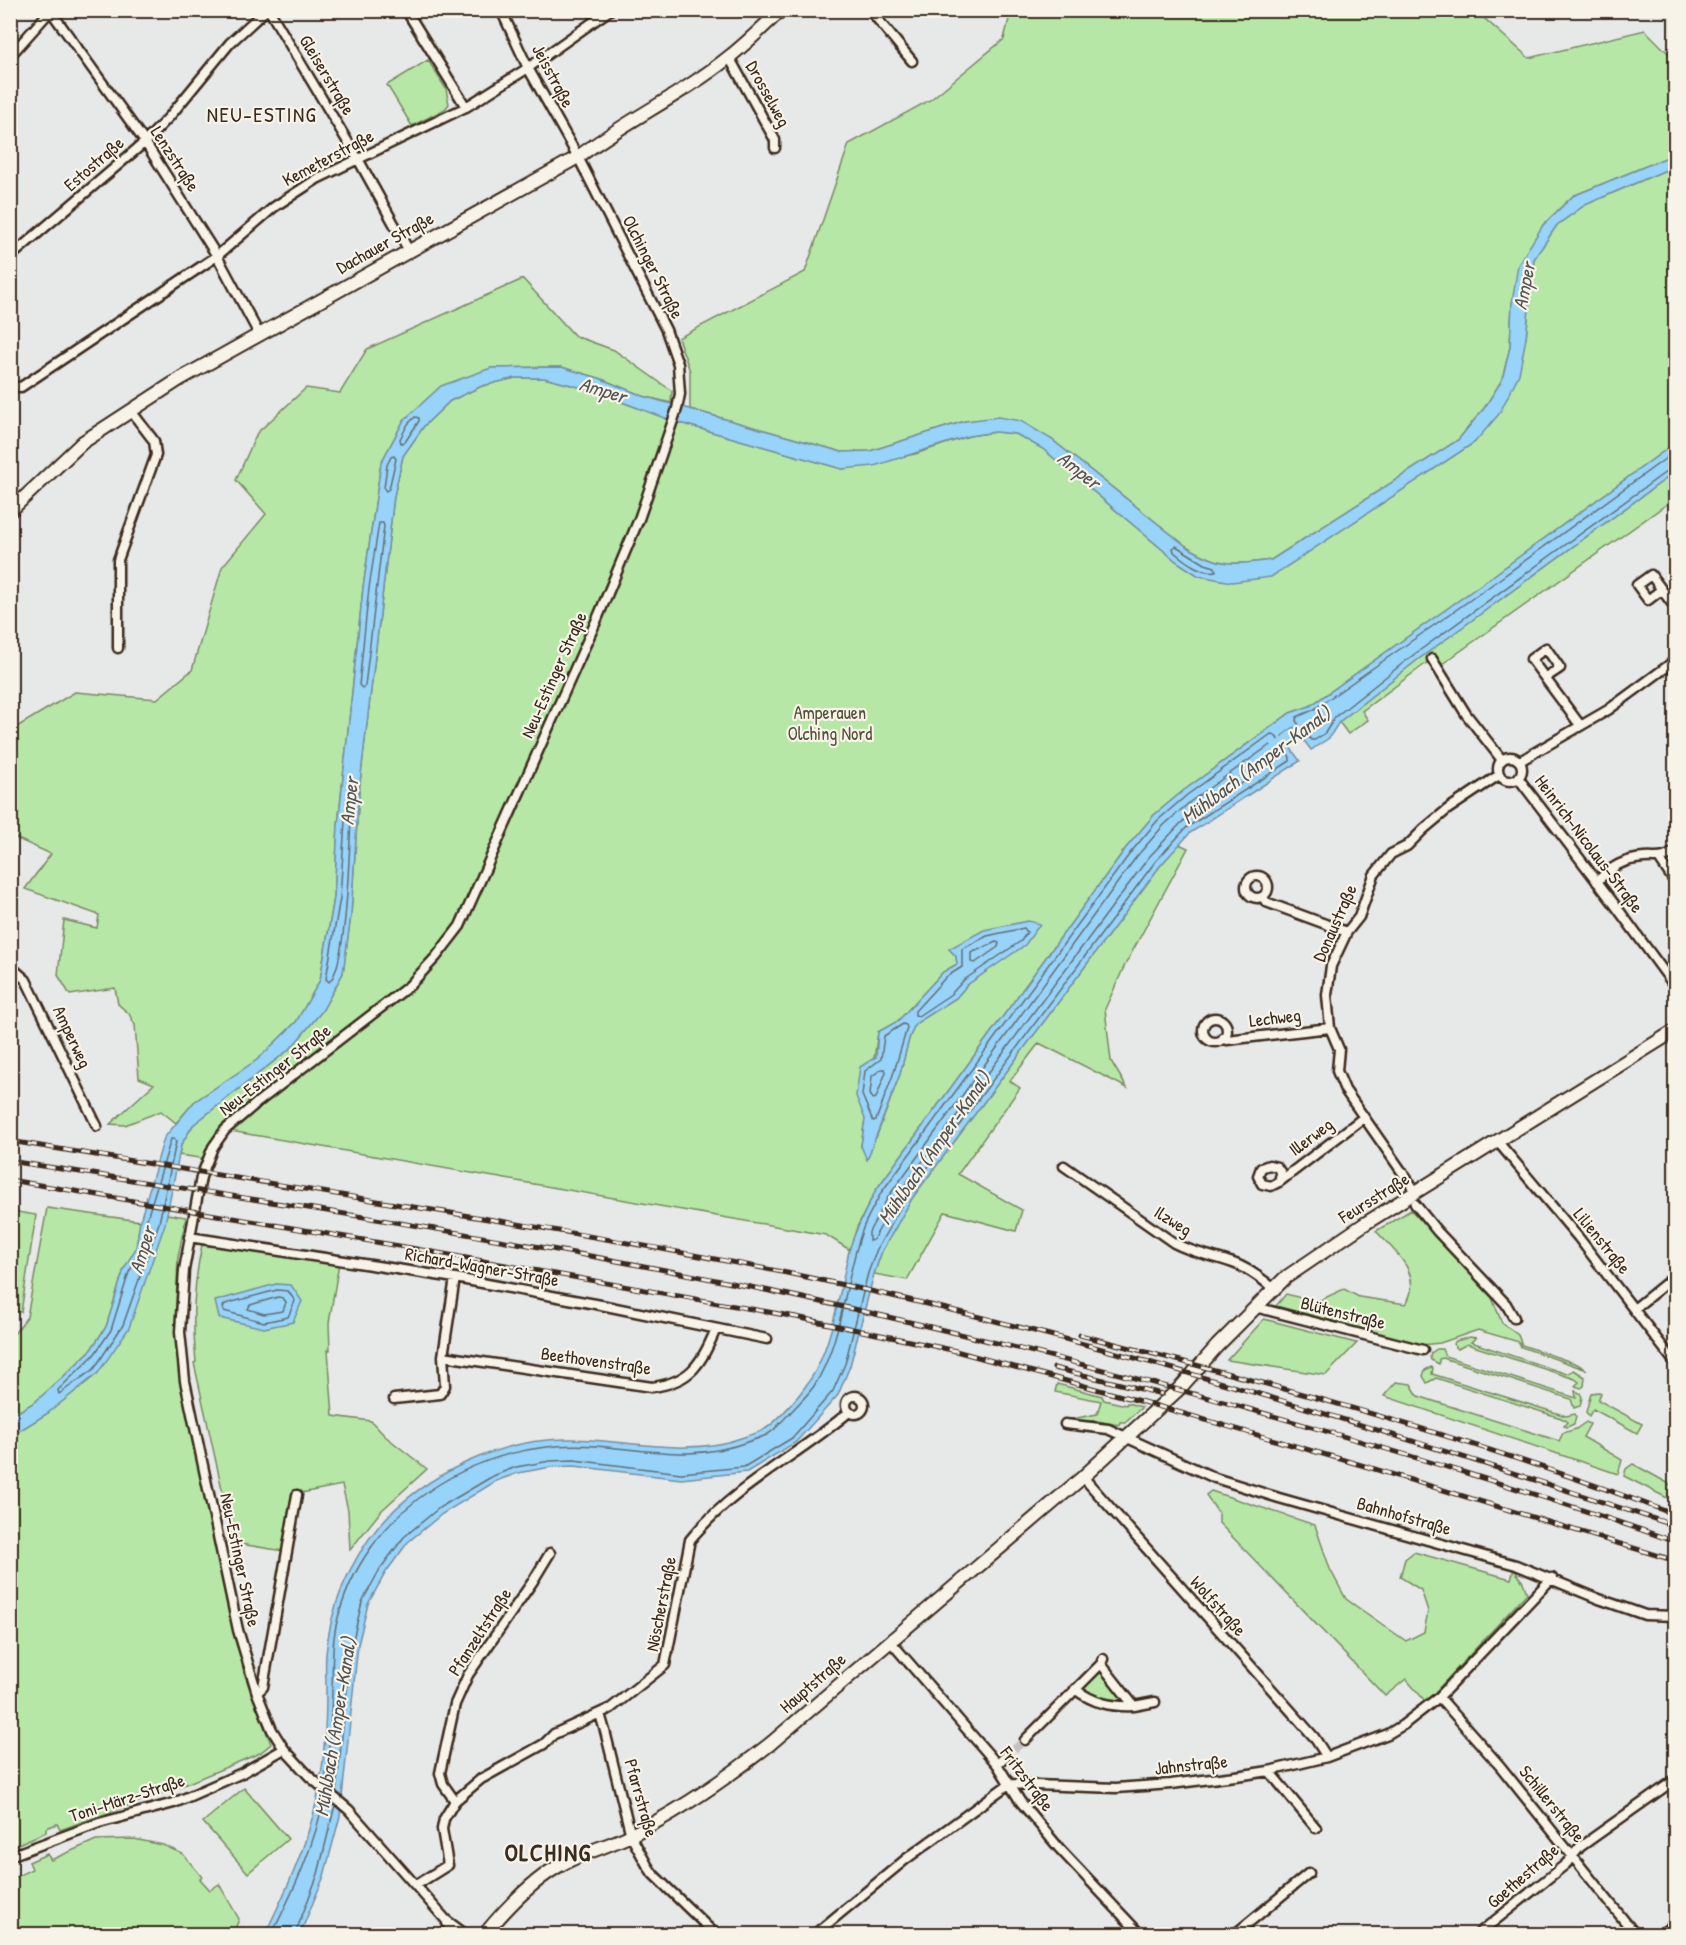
<svg xmlns="http://www.w3.org/2000/svg" width="1686" height="1945" font-family="'Patrick Hand',sans-serif">
<style>
.green{fill:#b6e7a6;stroke:#788862;stroke-width:1.5;fill-rule:evenodd}
.water{fill:#98d3f9;stroke:#738fa1;stroke-width:1.5}
.lines{fill:none;stroke-linecap:round;stroke-linejoin:round}
.shore{stroke:#606e76;stroke-width:1.5}
.canal{stroke:#98d3f9;stroke-width:10}
.street-tunnel{stroke:#c5c2c0;stroke-width:8;stroke-dasharray:8 4;stroke-linecap:butt}
.street-casing{stroke:#3b2a1e;stroke-width:13}
.secondary-casing{stroke:#3b2a1e;stroke-width:16}
.street{stroke:#f7f3e8;stroke-width:8}
.secondary{stroke:#f7f3e8;stroke-width:12}
.rail-casing{stroke:#3b2a1e;stroke-width:5}
.rail{stroke:#f7f3e8;stroke-width:3;stroke-dasharray:9;stroke-linecap:butt}
.labels{text-anchor:middle;stroke-width:4.5;stroke-linejoin:round;paint-order:stroke}
.street-label{font-size:18px;fill:#3b2a1e;stroke:#f7f3e8}
.park-label{font-size:18px;fill:#545039;stroke:#f7f3e8}
.water-label{font-size:20px;font-style:italic;fill:#525455;stroke:#f7f3e8}
.quarter-label{font-size:21px;letter-spacing:1.5px;fill:#3b2a1e;stroke:#f7f3e8}
.district-label{font-size:24px;font-weight:bold;letter-spacing:1.5px;fill:#3b2a1e;stroke:#f7f3e8}
</style>
<rect width="100%" height="100%" fill="#e7e8e8"/>
<filter id="ink" filterUnits="userSpaceOnUse"><feTurbulence type="fractalNoise" baseFrequency=".0167" numOctaves="2"/><feDisplacementMap in="SourceGraphic" scale="12" xChannelSelector="R" yChannelSelector="G"/><feConvolveMatrix kernelMatrix="1 2 1 2 8 2 1 2 1" color-interpolation-filters="sRGB"/></filter>
<g filter="url(#ink)">
<path class="green" d="M1011,11H1476L1529,58L1645,30L1675,60V154L1573,196L1543,225L1512,303L1510,347L1502,380L1485,407L1458,440L1271,560C1231,565 1221,567 1186,546L1051,439L965,421L870,451L842,452L690,409V371L678,338L805,272L849,144L930,100L1004,39Z
M428,60L446,89L449,104L445,109L412,126L387,85Z
M1675,166V443L1486,581L1310,706L1290,713L1183,791L1154,815L1126,848L876,1190L857,1227L850,1250L826,1235L225,1130L207,1159L179,1155L181,1145L193,1125L291,1048L322,1011L343,973L351,915L359,791L394,496L403,456L424,426L450,401L482,386L515,378H544L587,389L673,421L842,469L915,454L969,436L995,432L1016,434L1043,449L1176,561L1199,576L1270,577L1475,442L1526,338L1534,259L1557,225L1585,205ZM949,949L988,970L967,985L956,998L915,1024L909,1039L900,1074L876,1138L861,1146L878,1032L898,1021L943,972L957,964L956,956Z
M523,279L575,336L614,350L672,391L671,403L643,396L599,378L561,367L491,368L404,420L381,463L363,588L338,825L334,898L320,980L296,1022L257,1060L194,1102L176,1123L161,1111L125,1125L110,1124L154,1084L139,1078L135,1025L129,1014L118,1004L115,988L70,995L58,975L64,920L97,928L99,915L25,889L51,854L11,836L10,731L75,692L157,699L192,670L222,567L266,514L236,480L257,433L306,388L340,393L367,349Z
M1675,472V501L1670,502L1438,667L1432,659L1362,711L1368,720L1348,734L1339,722L1416,661Z
M1179,844L1188,848L1124,967L1105,1009L1111,1061L1127,1088L1039,1043L1010,1081L1020,1088L958,1174L1022,1210L1016,1231L945,1212L907,1280L874,1274L882,1251L913,1197L1160,866Z
M47,1208L140,1221L136,1248L124,1269L106,1327L90,1351L63,1377L35,1402L11,1416V1338L27,1317Z
M1411,1210L1492,1298L1502,1323L1518,1335L1522,1345L1577,1364L1587,1370L1521,1347L1519,1342L1478,1330L1440,1343L1421,1345L1276,1306L1286,1294L1316,1302L1344,1289L1359,1297L1406,1304C1424,1273 1395,1252 1376,1231Z
M11,1211L36,1215L21,1312L11,1310Z
M167,1214L186,1217L178,1257L175,1331L182,1382L244,1673L271,1744L260,1753L174,1789L60,1830L57,1824L46,1828V1832L11,1847V1436L48,1413L98,1373L152,1259Z
M202,1245L339,1263L329,1323L330,1350H328L333,1416L371,1421L385,1436L427,1469L381,1511L350,1550L348,1510L342,1485L296,1494L283,1551L234,1543L194,1363L196,1362C192,1319 193,1287 202,1245Z
M1264,1319L1356,1343H1357L1326,1375L1227,1360Z
M1470,1337L1476,1338L1471,1342L1567,1374L1574,1370L1585,1377L1584,1386L1581,1388L1575,1386L1579,1382L1575,1379L1467,1344L1458,1349L1453,1344L1456,1341Z
M1437,1349H1442L1445,1356L1576,1398L1575,1391L1580,1393L1582,1397L1580,1406L1574,1408L1571,1399L1443,1358L1439,1359V1364L1431,1360L1430,1357L1431,1353Z
M1431,1367L1433,1368L1432,1374L1566,1416L1575,1414L1576,1416L1574,1424L1567,1427L1564,1426L1567,1422L1561,1418L1436,1378L1427,1383L1423,1376L1425,1370Z
M1396,1382L1411,1384L1418,1396L1559,1441L1563,1433L1576,1429L1586,1422L1590,1424L1583,1437L1622,1460L1618,1474L1384,1396Z
M1057,1384L1102,1396L1104,1400L1126,1405L1127,1403L1142,1407L1125,1422H1120L1119,1425L1098,1421L1069,1420H1067L1097,1414L1101,1401L1055,1392Z
M1599,1392L1601,1393L1598,1400L1642,1424L1637,1433L1593,1409L1589,1416L1586,1412L1591,1393Z
M1633,1464L1675,1487V1502L1624,1476L1626,1469Z
M1211,1491L1315,1525L1330,1569L1346,1599L1406,1641L1424,1632L1428,1611L1421,1590L1400,1577L1405,1559L1414,1552L1511,1579L1514,1569L1523,1582L1527,1593L1426,1702L1406,1679L1385,1696L1219,1523V1514L1206,1495Z
M1101,1670L1123,1695L1122,1702L1097,1698L1080,1690Z
M244,1788L288,1839L248,1873L203,1822Z
M134,1839L163,1845L183,1854L202,1877L200,1879L210,1890L219,1884L239,1919L233,1934H11V1879L32,1869L29,1862L47,1854L51,1860L96,1840Z"/>
<path class="water" d="M1675,154V166L1585,205L1557,225L1534,259L1526,338L1519,374L1499,414L1475,442L1271,577L1232,582L1199,576L1176,561L1043,449L1016,434L995,432L969,436L874,466L842,469L673,421L587,389L544,378H515L482,386L450,401L424,426L403,456L394,496L359,791L351,915L343,973L322,1011L291,1048L193,1125L181,1145L165,1224L129,1328L98,1373L48,1413L11,1436V1416L35,1402L63,1377L90,1351L106,1327L124,1269L136,1248L140,1221L164,1138L194,1102L257,1060L296,1022L320,980L334,898L338,825L363,588L381,463L404,420L441,386L491,368L561,367L599,378L643,396L842,452L870,451L965,421L998,417L1021,421L1051,439L1186,546C1221,567 1231,565 1271,560L1458,440L1485,407L1502,380L1510,347L1512,303L1518,265L1543,225L1573,196Z
M1675,443V472L1416,661L1339,722L1329,738L1311,750L1294,727L1282,736L1300,761L1190,833L1160,866L913,1197L882,1251L874,1274L850,1366L838,1395L796,1442L747,1472L681,1479L574,1466L551,1467L518,1473L496,1481L442,1514L408,1542L386,1572L368,1604L358,1645L340,1816L324,1876L300,1934H265C286,1891 307,1846 317,1799C325,1763 326,1724 326,1687C326,1676 325,1665 326,1654C330,1608 349,1562 379,1526C424,1474 503,1437 572,1439C630,1440 688,1458 744,1437C751,1434 759,1433 765,1429C777,1422 799,1396 807,1384C831,1353 840,1290 849,1251C855,1229 866,1210 876,1190L1126,848L1154,815L1183,791L1290,713L1310,706L1486,581Z
M1028,921L1040,924L1025,945L967,985L956,998L915,1024L909,1039L900,1074L867,1160L861,1146L865,1119L856,1096L860,1067L876,1057L878,1032L898,1021L943,972L957,964L956,956L949,949L984,930Z
M276,1284L291,1285L302,1301L293,1322L264,1328L219,1318L215,1301Z"/>
<g class="lines">
<path class="shore" d="M415,417L419,418V421L405,442L401,443L400,439L408,424Z
M1676,451L1490,586L1313,710L1297,717L1296,721L1311,740H1315L1325,733L1335,717L1412,656L1670,469L1676,467
M394,456L396,459L389,489L386,491L384,488L387,465L391,457Z
M379,523H383L384,526L365,686L362,688L359,685L369,588Z
M1176,546L1205,564L1215,567L1216,571C1201,574 1185,561 1174,552L1173,548Z
M1270,745L1279,755V759L1182,822L1149,857L902,1189L873,1240L869,1241V1232L888,1197L1137,856L1164,825L1191,801Z
M348,818L351,821C349,849 347,968 329,982L326,979L340,898L345,821Z
M1024,928L1027,932L1021,941L964,980L951,994L918,1016L915,1015V1011L946,977L962,967V949L987,936Z
M996,942L999,943L998,947L975,963L971,962V953Z
M903,1024L906,1025L907,1028L894,1072L876,1120L873,1121L862,1095L865,1071L881,1059L884,1036Z
M882,1069H885L886,1072L876,1098L873,1099L870,1094L872,1076Z
M171,1139H174L176,1142L159,1223L123,1325L94,1369L59,1394L58,1390L94,1355L111,1330L129,1272L142,1249L146,1222Z
M277,1290L288,1291L295,1301L288,1317L264,1322L224,1311L223,1307L225,1304Z
M278,1297L283,1298L286,1302L283,1311L264,1314L248,1309L250,1305Z
M325,1783C329,1753 331,1723 332,1692C333,1670 331,1648 336,1626C362,1509 480,1437 595,1446C651,1450 695,1462 750,1441C756,1439 763,1437 768,1434C776,1430 782,1420 789,1414C797,1405 807,1396 814,1386C842,1343 845,1279 862,1231C866,1218 875,1205 881,1193L1131,852L1158,820L1187,795L1271,734L1275,735L1290,757V761L1186,828L1155,862L908,1194L877,1249L868,1273L845,1364L833,1391L792,1438L744,1467L681,1473L574,1460L550,1461L516,1467L493,1476L439,1508L404,1537L380,1569L362,1602L352,1644L336,1792
M272,1934C293,1891 316,1844 324,1796
M295,1934L318,1874L335,1805"/>
<path class="canal" d="M1275,749L1308,724"/>
<path class="street-tunnel" d="M1005,1757L1025,1740"/>
<g class="street-casing">
<path id="street" d="M50,10L145,142L217,256L259,334
M269,10L358,159L409,251
M406,10L466,107
M870,10L912,61
M10,56L51,10
M729,57L775,140V148
M10,257L145,142L170,116L230,43L266,10
M10,386L21,387L217,256L274,207L317,179L466,107L528,68L610,10
M1661,590L1648,600L1637,585L1651,575L1676,609
M118,648V560L156,455L154,441L131,411
M1432,659L1466,714L1502,760
M1545,678L1531,659L1546,648L1560,668L1545,678L1580,725
M1498 769a12 12 0 1 1 24 0a12 12 0 1 1-24 0Z
M1520,761L1608,710L1676,660
M1519,779L1615,905L1676,988
M1660,860L1674,881
M1246 887a11 11 0 1 1 22 0a11 11 0 1 1-22 0Z
M1597,882C1610,867 1624,859 1644,858C1659,857 1662,861 1676,850
M1263,897L1266,902L1347,932
M10,966L26,980L97,1126
M1203 1030a12 12 0 1 1 24 0a12 12 0 1 1-24 0Z
M1223,1038L1227,1040L1330,1028
M1498,1142L1578,1237L1676,1364
M1064,1166L1174,1243C1193,1253 1213,1256 1233,1263C1248,1268 1261,1278 1273,1288
M1279,1182L1281,1173L1277,1167L1269,1165L1261,1168L1258,1176L1262,1184L1271,1186L1279,1182L1363,1118
M1416,1192L1345,1090L1337,1071L1339,1049L1330,1028L1327,995L1331,966L1347,932L1359,917L1374,875L1391,854L1407,846L1424,829L1448,809L1499,775
M1415,1204L1437,1231L1506,1304L1514,1318
M189,1237L455,1278L601,1305L767,1339
M1255,1307L1423,1350
M1634,1309L1676,1275
M443,1356L652,1387C692,1382 701,1363 716,1329
M846 1405a9 9 0 1 1 18 0a9 9 0 1 1-18 0Z
M394,1399L440,1394L445,1386L443,1356L455,1278
M1065,1424L1108,1429L1215,1478L1279,1498L1516,1565L1599,1599L1645,1615L1676,1616
M1083,1477L1314,1737L1327,1757
M890,1641L997,1764L1020,1801L1059,1848L1140,1934
M1075,1689C1093,1703 1111,1707 1134,1706L1101,1664
M257,1693L263,1687L297,1495
M1439,1697L1500,1766L1635,1934
M1134,1706L1155,1702
M600,1714L605,1731L631,1836L647,1865L653,1874L715,1934
M1025,1740L1101,1664L1103,1659
M997,1764L1005,1757
M1269,1771L1316,1828
M455,1801L443,1784L440,1773L455,1704L468,1675L533,1581L550,1553
M10,1856L99,1823L174,1803L242,1773L284,1749
M416,1885L448,1865L442,1829L444,1819L455,1801L481,1779L544,1744L554,1734L611,1708L665,1665L690,1540L695,1534C741,1482 797,1456 849,1412
M446,1920L451,1934
M465,1934L446,1920L349,1810L309,1776L284,1749L272,1730L257,1693L238,1630L185,1381L180,1332L184,1270L201,1177L213,1147L225,1130L258,1102L409,986L436,957L460,926L598,617L639,519L677,409L680,394L678,364L666,330L578,157L528,68L501,10
M815,1934L906,1859L1009,1784L1116,1788L1171,1784L1243,1775L1269,1771L1327,1757L1388,1734L1403,1725L1439,1697L1552,1578
M1235,1934L1309,1873
M1478,1934L1566,1864L1580,1847L1676,1779
M1661,1934L1676,1924"/>
</g>
<g class="secondary-casing">
<path id="secondary" d="M10,511L83,442L180,379L578,157C627,120 682,95 729,57C747,43 764,26 781,10
M485,1934C507,1907 534,1878 566,1862C587,1851 612,1845 633,1834C681,1810 728,1777 770,1744L1083,1477L1181,1387L1217,1346L1285,1278L1366,1223L1676,1030"/>
</g>
<use href="#street" class="street"/>
<use href="#secondary" class="secondary"/>
<g class="rail-casing">
<path id="rail" d="M10,1141C141,1162 271,1183 401,1205C540,1227 678,1250 816,1279C1107,1341 1393,1433 1676,1526
M10,1161C251,1199 492,1235 731,1283C905,1318 1078,1362 1249,1409C1392,1450 1535,1492 1676,1542
M10,1180L405,1247L796,1317L952,1350L1140,1401L1368,1467L1676,1561
M1080,1335C1281,1386 1482,1441 1676,1515
M1054,1368L1162,1394"/>
</g>
<use href="#rail" class="rail"/>
</g>
</g>
<g class="labels">
<g class="street-label">
<text transform="translate(327 75) rotate(59)" y="6">Gleiserstraße</text>
<text transform="translate(553 76) rotate(62)" y="6">Jeisstraße</text>
<text transform="translate(768 94) rotate(61)" y="6">Drosselweg</text>
<text transform="translate(328 158) rotate(-28)" y="6">Kemeterstraße</text>
<text transform="translate(175 159) rotate(57)" y="6">Lenzstraße</text>
<text transform="translate(94 164) rotate(-41)" y="6">Estostraße</text>
<text transform="translate(385 243) rotate(-29)" y="6">Dachauer Straße</text>
<text transform="translate(653 267) rotate(63)" y="6">Olchinger Straße</text>
<text transform="translate(554 675) rotate(-66)" y="6">Neu-Estinger Straße</text>
<text transform="translate(1589 844) rotate(53)" y="6">Heinrich-Nicolaus-Straße</text>
<text transform="translate(1335 923) rotate(-66)" y="6">Donaustraße</text>
<text transform="translate(1275 1018) rotate(-7)" y="6">Lechweg</text>
<text transform="translate(72 1037) rotate(65)" y="6">Amperweg</text>
<text transform="translate(275 1070) rotate(-38)" y="6">Neu-Estinger Straße</text>
<text transform="translate(1311 1137) rotate(-37)" y="6">Illerweg</text>
<text transform="translate(1374 1198) rotate(-32)" y="6">Feursstraße</text>
<text transform="translate(1173 1221) rotate(32)" y="6">Ilzweg</text>
<text transform="translate(1602 1241) rotate(51)" y="6">Lilienstraße</text>
<text transform="translate(482 1267) rotate(10)" y="6">Richard-Wagner-Straße</text>
<text transform="translate(1343 1313) rotate(14)" y="6">Blütenstraße</text>
<text transform="translate(596 1361) rotate(8)" y="6">Beethovenstraße</text>
<text transform="translate(1404 1516) rotate(16)" y="6">Bahnhofstraße</text>
<text transform="translate(240 1560) rotate(78)" y="6">Neu-Estinger Straße</text>
<text transform="translate(661 1604) rotate(-79)" y="6">Nöscherstraße</text>
<text transform="translate(1218 1606) rotate(48)" y="6">Wolfstraße</text>
<text transform="translate(480 1632) rotate(-57)" y="6">Pfanzeltstraße</text>
<text transform="translate(813 1683) rotate(-41)" y="6">Hauptstraße</text>
<text transform="translate(1191 1765) rotate(-6)" y="6">Jahnstraße</text>
<text transform="translate(1027 1779) rotate(53)" y="6">Fritzstraße</text>
<text transform="translate(127 1798) rotate(-18)" y="6">Toni-März-Straße</text>
<text transform="translate(641 1798) rotate(74)" y="6">Pfarrstraße</text>
<text transform="translate(1552 1804) rotate(51)" y="6">Schillerstraße</text>
<text transform="translate(1523 1876) rotate(-41)" y="6">Goethestraße</text>
</g>
<g class="park-label">
<text x="830" y="719">Amperauen<tspan x="830" dy="21">Olching Nord</tspan></text>
</g>
<g class="water-label">
<text transform="translate(1524 286) rotate(-79)" y="7">Amper</text>
<text transform="translate(603 390) rotate(17)" y="7">Amper</text>
<text transform="translate(1079 470) rotate(38)" y="7">Amper</text>
<text transform="translate(1256 765) rotate(-37)" y="7">Mühlbach (Amper-Kanal)</text>
<text transform="translate(349 801) rotate(-84)" y="7">Amper</text>
<text transform="translate(934 1148) rotate(-55)" y="7">Mühlbach (Amper-Kanal)</text>
<text transform="translate(142 1250) rotate(-73)" y="7">Amper</text>
<text transform="translate(335 1727) rotate(-81)" y="7">Mühlbach (Amper-Kanal)</text>
</g>
<g class="quarter-label">
<text x="262" y="122">NEU-ESTING</text>
</g>
<g class="district-label">
<text x="548" y="1861">OLCHING</text>
</g>
</g>
<rect width="1686" height="1945" fill="none" stroke="#f7f3e8" stroke-width="36"/>
<rect x="18" y="18" width="1650" height="1909" fill="none" stroke="#3b2a1e" stroke-width="2" filter="url(#ink)"/>
</svg>
